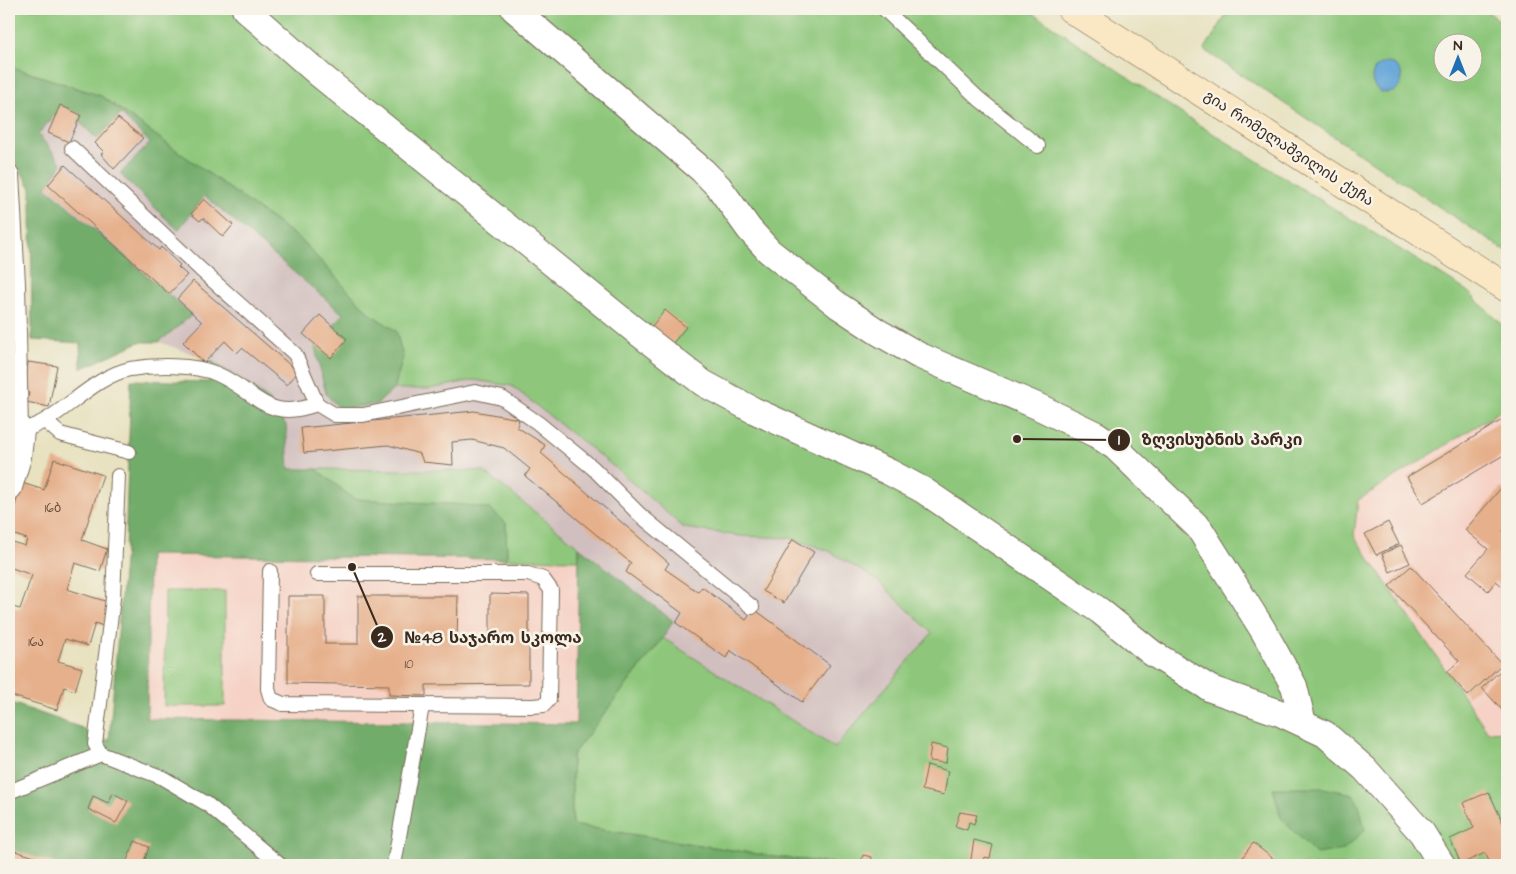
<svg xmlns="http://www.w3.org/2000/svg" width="1516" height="874" font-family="'Architects Daughter','Noto Sans Georgian',sans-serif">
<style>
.built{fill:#f6d1c5}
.industrial{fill:#d1bfbf}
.green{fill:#8ec77b;stroke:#64784c;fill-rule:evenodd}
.forest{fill:#72ac6b;stroke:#566b44}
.water{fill:#64a5d8;stroke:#50687b}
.building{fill:#e6b08c}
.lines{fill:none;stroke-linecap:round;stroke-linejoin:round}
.lane-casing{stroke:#786a57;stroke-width:16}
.street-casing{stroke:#786a57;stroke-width:28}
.secondary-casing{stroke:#786a57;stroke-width:29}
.lane{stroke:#fff;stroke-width:14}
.street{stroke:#fff;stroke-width:26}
.secondary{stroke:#fae7c3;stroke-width:28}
.labels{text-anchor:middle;stroke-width:5;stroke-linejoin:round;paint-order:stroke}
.number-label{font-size:12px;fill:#664c3a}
.street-label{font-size:15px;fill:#3b2a1e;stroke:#f7f3e8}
.leader{fill:none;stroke:#3b2a1e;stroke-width:2}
.callout-dot{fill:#3b2a1e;stroke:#f7f3e8;stroke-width:2}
.mark-label{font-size:15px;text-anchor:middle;font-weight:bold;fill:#fff}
.callout-label{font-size:16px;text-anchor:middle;font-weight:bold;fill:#3b2a1e;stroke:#f7f3e8;stroke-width:5;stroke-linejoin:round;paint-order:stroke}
</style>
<rect width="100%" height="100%" fill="#f7f3e8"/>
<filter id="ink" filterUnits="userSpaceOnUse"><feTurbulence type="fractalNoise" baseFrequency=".02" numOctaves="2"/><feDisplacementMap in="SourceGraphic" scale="10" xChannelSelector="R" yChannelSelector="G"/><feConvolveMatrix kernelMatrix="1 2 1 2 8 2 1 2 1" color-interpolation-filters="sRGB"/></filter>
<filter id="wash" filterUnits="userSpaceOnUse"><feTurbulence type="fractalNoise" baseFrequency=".0096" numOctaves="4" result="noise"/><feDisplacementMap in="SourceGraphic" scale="20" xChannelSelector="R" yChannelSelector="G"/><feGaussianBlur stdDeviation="1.12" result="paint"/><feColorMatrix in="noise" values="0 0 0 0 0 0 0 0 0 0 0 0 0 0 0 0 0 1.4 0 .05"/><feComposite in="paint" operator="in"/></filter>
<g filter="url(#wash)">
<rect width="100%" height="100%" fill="#e8e2c1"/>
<path class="built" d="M131,380L300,535L557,533L592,584L591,728L109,741L125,550Z
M1507,407V731L1488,732L1354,536L1357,500Z"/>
<path class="industrial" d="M63,105L121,114L150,143L121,174L178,230L204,196L344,315L315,348L377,404L394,389H430L474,380L512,385L619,471L684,528L740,536L791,538L829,551L877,580L932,634L835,748L663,638L673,621L483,471L288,469L286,425L210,360L159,342L192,315L46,186L37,135Z"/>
<path class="green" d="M9,9H1027L1188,118L1467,291L1507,329V407L1358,500L1354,536L1488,732L1507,731V865H848L776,857L572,825V755L663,638L835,748L932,633L877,580L829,551L791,538L740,536L684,528L619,471L512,386L474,380L430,389H394L403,357L396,331L369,313L301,240L101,96L9,66Z
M1230,9H1484L1507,26V252L1204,50ZM1444,42H1474V72H1444Z
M316,469L483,471L579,547V560L507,559L506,523L466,505L354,499Z
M165,591H225V706H164Z"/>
<path class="forest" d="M9,66L101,96L301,240L369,313L396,331L403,357L394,389L377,404L340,409L326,394L315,348L343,314L205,196L178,230L120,174L150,143L121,114L97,139L63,106L38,134L62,164L46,187L192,315L159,342H139L81,369L80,343L32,340L31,188L9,153Z
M9,355L11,356L13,402L9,405Z
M210,360L267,398L286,425L289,469H316L354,499L466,505L490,509L506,523L507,559L149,555L147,719L576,724L579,547L673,621L663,638L572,755V825L776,857L848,865H56L9,851V702L82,728L109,741L125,550L131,380L209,382Z
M1273,788H1323L1353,794L1359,805L1365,830L1343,850L1316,854L1281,818Z"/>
<path class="water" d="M1372 78a15 15 0 1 1 30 0a15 15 0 1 1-30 0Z"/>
<g id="blocks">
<path class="building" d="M60,105L81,115L69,142L48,133Z
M118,118L143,138L114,169L101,154L104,152L95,143Z
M65,165L159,250L161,247L180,265L178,267L187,275L169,294L48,185Z
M204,199L233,225L223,237L203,218L200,221L191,214Z
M193,281L298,372L287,385L242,348L237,353L225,341L204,363L183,342L202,322L177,299Z
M665,310L686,327L669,348L648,331Z
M320,315L347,339L331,358L303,334Z
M28,362L57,366L49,407L27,402L29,393L25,391Z
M474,411L519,419L517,427L545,445L541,453L669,563L665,569L698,592L702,587L746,620L754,609L830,665L802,702L730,650L726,658L676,623L682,613L626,572L631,563L525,476L530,469L504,448L472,440L452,442L453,465L423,462L420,454L388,445L304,453L301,428Z
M1507,417V453L1423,503L1407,477Z
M54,459L103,475L82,540L107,549L100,571L75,563L67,589L111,603L103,626L95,623L88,646L65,639L58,661L82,668L75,691L64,687L57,710L9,695V606L20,609L32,575L9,567V541L25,546L27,539L9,533V525L22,483L44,490Z
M1501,488L1507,493V526L1503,531L1507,535V590L1496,581L1488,591L1467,573L1488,549L1465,530Z
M1388,522L1399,544L1376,555L1365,534Z
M793,539L814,552L784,603L763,591Z
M1401,545L1410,563L1390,572L1382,554Z
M1411,566L1502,664L1468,696L1447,672L1459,661L1389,586Z
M490,594L529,595V684L426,685V696L389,695V685L288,683V596H325V644H358V596H458L457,644H490Z
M1502,669L1507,675L1506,714L1482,688Z
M931,744L948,748L946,763L929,761Z
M927,765L948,771L944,795L922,790Z
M1489,792L1507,832V865H1491L1485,853L1461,864L1450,839L1474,828L1463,803Z
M113,793L128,801L116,823L88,809L93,796L108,803Z
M960,812L977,815L974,824L969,822L967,830L955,826Z
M974,840L993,845L990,858L984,857L982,865H970Z
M135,841L149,847L143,865H125Z
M1253,843L1275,860L1271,865H1237Z
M9,849L60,865H9Z
M863,855L872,857L871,863L867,861L865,865H860Z"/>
</g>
</g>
<g filter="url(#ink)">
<use href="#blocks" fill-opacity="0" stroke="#786a57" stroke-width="1"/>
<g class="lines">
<g class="lane-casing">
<path id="lane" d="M884,9L979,99L1038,146
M72,148L200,269L295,354L317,404L335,415H363L475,392L502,398L538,423L593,468L640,515L752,607
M9,170L12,175L18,284L21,431C29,428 38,425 46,420C73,404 98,376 130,369C154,365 194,364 217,374C258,392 265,423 317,404
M45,421L60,434L129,452
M270,571L268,689L271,699L283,704L533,706L544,705L549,699L551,590L543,579L528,574H317
M101,754L95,744L113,598L118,476
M9,792L101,754L161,777L207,804L280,865
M394,865L422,706"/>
</g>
<g class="street-casing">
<path id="street" d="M245,9L320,75L632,328L703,383L753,410L889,472L923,490L1100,611L1152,653L1211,689L1280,713L1325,734L1365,769L1422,833L1442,865
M514,9L702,170L719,187L749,229L769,251L839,306L878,332L918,355L1037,406L1097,435L1115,447L1199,528L1263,630L1294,686L1303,723
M9,429L21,431L18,457L9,487"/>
</g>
<g class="secondary-casing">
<path id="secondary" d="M1071,9L1507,288"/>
</g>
<use href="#lane" class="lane"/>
<use href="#street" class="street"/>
<use href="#secondary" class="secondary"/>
</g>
</g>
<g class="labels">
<g class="number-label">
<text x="53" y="512">16ბ</text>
<text x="36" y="646">16ა</text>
<text x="409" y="668">10</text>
</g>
<g class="street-label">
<text transform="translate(1289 148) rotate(33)" y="5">გია რომელაშვილის ქუჩა</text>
</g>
</g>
<path class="leader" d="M1017 439L1119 440M352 567L382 637"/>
<g class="callout-dot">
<circle cx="1017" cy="439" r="5"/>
<circle cx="352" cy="567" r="5"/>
<circle cx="1119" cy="440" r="12"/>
<circle cx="382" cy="637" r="12"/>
</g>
<g class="mark-label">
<text x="1119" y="445">1</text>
<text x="382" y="642">2</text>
</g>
<g class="callout-label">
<text x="1222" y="445">ზღვისუბნის პარკი</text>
<text x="493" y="643">№48 საჯარო სკოლა</text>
</g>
<rect width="1516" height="874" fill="none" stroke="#f7f3e8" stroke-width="30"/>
<g transform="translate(1458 58)"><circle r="24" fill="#f7f3e8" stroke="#aca397"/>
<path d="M0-4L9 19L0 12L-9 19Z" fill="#1f6fb2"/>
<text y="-8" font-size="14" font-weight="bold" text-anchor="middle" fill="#3b2a1e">N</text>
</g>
</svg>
